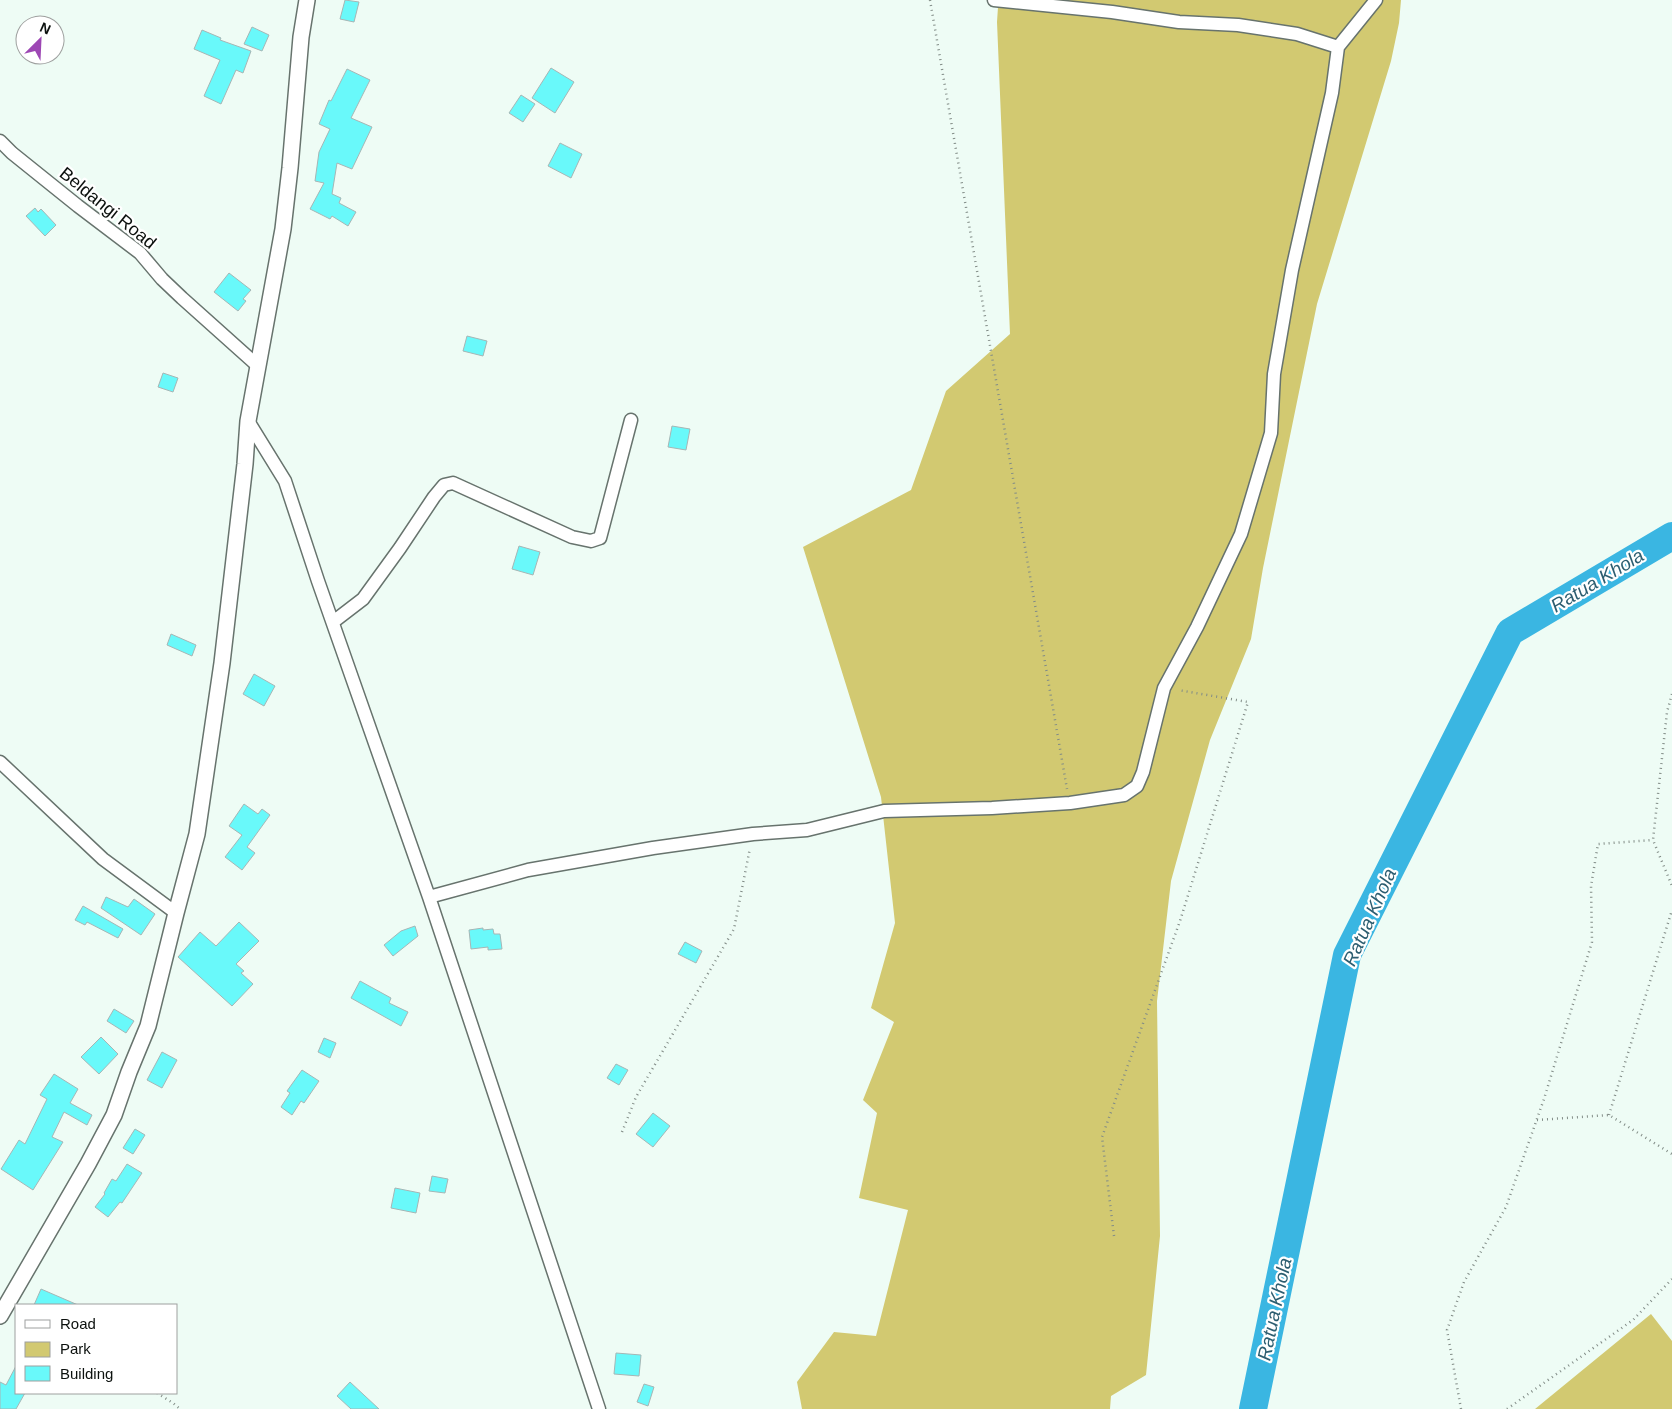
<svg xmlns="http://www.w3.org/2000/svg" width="1672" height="1409" font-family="Arial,sans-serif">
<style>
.green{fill:#d2c971}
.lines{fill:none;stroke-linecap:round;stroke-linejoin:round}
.river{stroke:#3ab6e2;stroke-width:28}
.building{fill:#69f9fa;stroke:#a6b6b5}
.minor-casing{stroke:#67736d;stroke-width:15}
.tertiary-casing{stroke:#67736d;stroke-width:18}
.path{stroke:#828c87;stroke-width:2.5;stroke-dasharray:1 4;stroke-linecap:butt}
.minor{stroke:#fff;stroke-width:12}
.tertiary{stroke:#fff;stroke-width:15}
.labels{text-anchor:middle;stroke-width:4.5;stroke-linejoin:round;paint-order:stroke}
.street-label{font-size:18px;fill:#0c110e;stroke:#fff}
.water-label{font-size:19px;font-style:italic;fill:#2d5e71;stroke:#fff}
</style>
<rect width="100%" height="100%" fill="#eefcf5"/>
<path class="green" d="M1007,0H1401L1399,23L1391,61L1317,304L1263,568L1251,639L1210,740L1171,881L1157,1001L1160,1236L1146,1375L1111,1396L1110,1409H802L797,1382L834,1332L876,1336L908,1210L859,1198L877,1113L863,1100L894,1022L871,1008L895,923L881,797L803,547L911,490L946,391L1010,334L997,22L998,7Z
M1651,1314L1672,1341V1409H1535Z"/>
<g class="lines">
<path class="river" d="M1253,1409L1347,955L1510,632L1672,536"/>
</g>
<path class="building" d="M345,0L359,2L354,22L340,19Z
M252,27L269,35L262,51L244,44Z
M202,30L221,38L220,40L251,51L243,73L236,70L221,104L204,96L220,60L194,49Z
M551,68L574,82L555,113L532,98Z
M347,69L370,80L351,118L372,127L352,169L337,163L332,194L341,198L339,203L356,212L348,226L332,216L330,219L310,209L324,183L315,181L319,152L330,129L319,124L329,100L331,101Z
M521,95L535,104L523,122L509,113Z
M560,143L582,154L571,178L548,166Z
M35,208L38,212L41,209L56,225L45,236L26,216Z
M229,273L251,290L243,299L246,301L238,311L214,292Z
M467,336L487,341L483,356L463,351Z
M163,373L178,378L173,392L158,387Z
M672,426L690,429L686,450L668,447Z
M519,546L540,552L533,575L512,569Z
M171,634L196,645L192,656L167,645Z
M254,674L275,686L264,706L243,694Z
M244,804L258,814L262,809L270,815L247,847L255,853L242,870L225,857L242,835L229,826Z
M106,897L128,907L134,899L155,914L141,935L101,908Z
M83,906L123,929L118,938L87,922L85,925L75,920Z
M239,922L259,941L236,964L244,971L241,973L253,984L232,1006L178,957L200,932L216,946Z
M415,926L418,936L393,956L384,945L401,931Z
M483,928V930L493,929L494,934H500L502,949L488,950V947L471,949L469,930Z
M685,942L702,951L696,963L678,954Z
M360,981L391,998L389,1003L408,1012L401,1026L351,998Z
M114,1009L134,1021L126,1033L107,1021Z
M101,1037L118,1054L99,1074L81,1057Z
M324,1038L336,1043L330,1058L318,1052Z
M162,1052L177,1060L162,1088L147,1080Z
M616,1064L628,1070L619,1085L607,1078Z
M302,1070L319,1081L304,1103L301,1101L292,1115L281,1107L290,1093L287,1091Z
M54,1074L78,1089L70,1103L92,1115L87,1125L64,1112L52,1137L63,1142L33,1190L1,1169L19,1140L25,1144L47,1099L40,1095Z
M653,1113L670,1126L653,1147L636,1134Z
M135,1129L145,1135L133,1154L123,1148Z
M127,1164L142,1173L122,1203L120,1202L108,1217L95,1207L105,1194L104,1193L112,1179L116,1181Z
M432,1176L448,1179L445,1193L429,1191Z
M395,1188L420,1193L416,1213L391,1208Z
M41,1289L78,1305H34Z
M616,1353L641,1355L639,1376L614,1374Z
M16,1366V1393H25L16,1409H0V1382L6,1385Z
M350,1382L379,1409H351L337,1396Z
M644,1384L654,1387L648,1406L637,1402Z"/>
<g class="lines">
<g class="minor-casing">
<path id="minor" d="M994,0L1112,12L1179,22L1238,25L1297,34L1338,47
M0,141L12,153L78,206L140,253L162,279L182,298L258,366
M248,421L285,481L318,581L429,897L599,1409
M333,622L363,599L400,548L434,497L444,485L453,483L572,537L591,541L600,538L631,420
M0,762L103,859L176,913
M429,897L528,870L653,848L753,834L807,830L884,811L992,808L1070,803L1124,795L1137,786L1143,772L1164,688L1197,627L1241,534L1271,433L1274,374L1292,270L1332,93L1338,47L1376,0"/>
</g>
<g class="tertiary-casing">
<path id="tertiary" d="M0,1316L88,1164L114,1115L129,1072L148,1026L176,913L197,834L222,663L245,464L248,421L283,229L290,168L301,37L307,0"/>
</g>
<path class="path" d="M930,0L1067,789
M1672,694L1667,712L1653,840L1672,886
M1609,1115L1672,910
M1537,1120L1609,1115L1672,1154
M622,1132L636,1097L734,929L750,848
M1114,1236L1102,1137L1180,921L1248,702L1178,690
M157,1393L173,1403L180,1409
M1461,1409L1447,1330L1464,1282L1506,1207L1544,1099L1592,942L1591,886L1598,844L1653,840
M1507,1409L1633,1320L1672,1279"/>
<use href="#minor" class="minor"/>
<use href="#tertiary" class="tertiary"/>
</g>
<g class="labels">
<g class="street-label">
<text transform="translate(108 208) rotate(39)" y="6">Beldangi Road</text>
</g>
<g class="water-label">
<text transform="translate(1597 580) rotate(-31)" y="7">Ratua Khola</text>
<text transform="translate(1369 917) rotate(-66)" y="7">Ratua Khola</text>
<text transform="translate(1274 1309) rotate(-78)" y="7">Ratua Khola</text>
</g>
</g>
<rect x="15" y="1304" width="162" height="90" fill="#ffffff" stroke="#9ea09f"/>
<rect x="25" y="1320" width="25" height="8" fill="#ffffff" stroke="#9ea09f"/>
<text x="60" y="1329" font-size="15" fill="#0c110e">Road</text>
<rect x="25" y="1342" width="25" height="15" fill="#d2c971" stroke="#9ea09f"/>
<text x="60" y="1354" font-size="15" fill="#0c110e">Park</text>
<rect x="25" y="1366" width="25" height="15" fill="#69f9fa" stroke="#9ea09f"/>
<text x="60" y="1379" font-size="15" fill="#0c110e">Building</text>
<g transform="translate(40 40) rotate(24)"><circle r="24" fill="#ffffff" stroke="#9ea09f"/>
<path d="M0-4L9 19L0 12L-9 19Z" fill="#9d47b4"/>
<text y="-8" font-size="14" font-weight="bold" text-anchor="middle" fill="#0c110e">N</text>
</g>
</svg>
